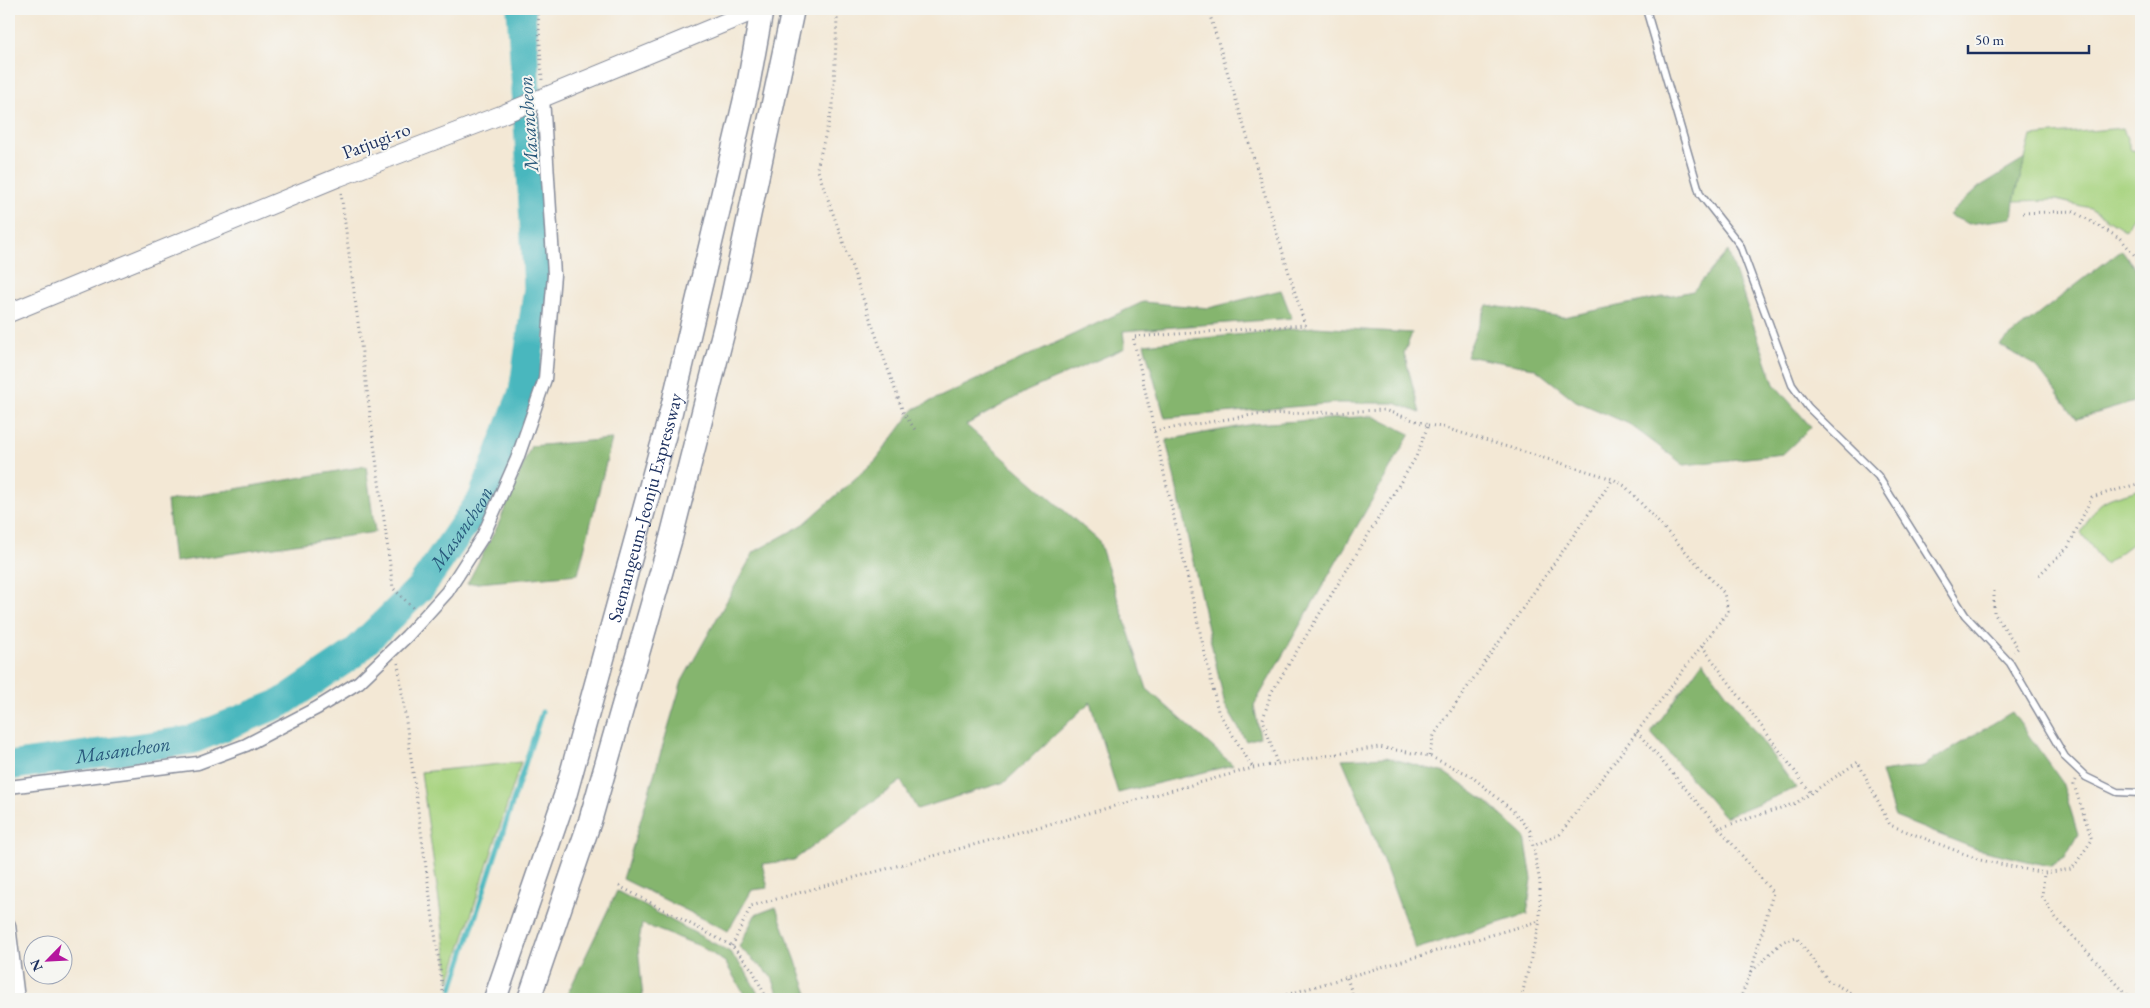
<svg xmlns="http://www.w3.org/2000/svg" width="2150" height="1008" font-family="'EB Garamond',serif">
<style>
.green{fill:#a7d37f;stroke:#61816e}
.forest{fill:#85b56e;stroke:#507266}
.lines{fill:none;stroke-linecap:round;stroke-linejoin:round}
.stream{stroke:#48b7be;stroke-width:5}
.river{stroke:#48b7be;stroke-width:29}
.lane-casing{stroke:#878c9a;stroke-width:9}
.street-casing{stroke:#878c9a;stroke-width:15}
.secondary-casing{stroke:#878c9a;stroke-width:20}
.highway-casing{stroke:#878c9a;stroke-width:25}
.path{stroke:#878c9a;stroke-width:3;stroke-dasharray:1 4;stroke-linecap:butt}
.lane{stroke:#fff;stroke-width:6}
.street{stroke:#fff;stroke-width:12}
.secondary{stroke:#fff;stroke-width:18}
.highway{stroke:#fff;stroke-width:22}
.labels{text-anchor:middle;stroke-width:4;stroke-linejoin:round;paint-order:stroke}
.street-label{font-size:19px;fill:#1b2f5e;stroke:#f6f6f2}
.water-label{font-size:20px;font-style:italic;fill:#28587b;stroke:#f6f6f2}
</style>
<rect width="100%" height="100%" fill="#f6f6f2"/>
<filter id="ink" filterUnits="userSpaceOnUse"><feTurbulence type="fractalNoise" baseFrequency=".02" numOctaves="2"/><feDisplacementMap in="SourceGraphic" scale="10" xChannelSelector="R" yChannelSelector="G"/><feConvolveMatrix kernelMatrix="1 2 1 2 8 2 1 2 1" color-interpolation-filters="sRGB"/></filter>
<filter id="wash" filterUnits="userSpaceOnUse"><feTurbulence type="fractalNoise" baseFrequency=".0096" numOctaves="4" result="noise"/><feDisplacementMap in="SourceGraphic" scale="20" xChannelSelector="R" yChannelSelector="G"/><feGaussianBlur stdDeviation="1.12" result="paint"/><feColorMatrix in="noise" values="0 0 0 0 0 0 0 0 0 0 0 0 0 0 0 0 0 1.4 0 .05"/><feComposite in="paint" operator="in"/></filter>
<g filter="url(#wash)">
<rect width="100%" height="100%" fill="#f3e8d5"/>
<path class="green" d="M2123,128L2131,150L2141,151V206L2125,230L2090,208L2056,200L2014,201L2031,136Z
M2141,489V537L2105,564L2081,533C2101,496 2102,501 2141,489Z
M521,762L450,980L421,772Z"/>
<path class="forest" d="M2025,159L2014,201L2012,218L1969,224L1949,215L1979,187Z
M2121,250L2141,276V400L2077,419L2036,366L1999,345Z
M1728,251L1774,384L1811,427L1783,454L1684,465L1629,424L1576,401L1534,368L1466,356L1487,305L1563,317L1693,291Z
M1281,290L1292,318L1123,331L1125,348L1027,391L966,425L1099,541L1147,689L1233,765L1118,793L1090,702L1005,782L917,809L901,781L794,860L762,864L768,888L752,890L728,931L623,879L682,681L754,552L804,524L876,460L914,409L1143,302L1209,308Z
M1315,327L1412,333L1404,353L1420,413L1395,403H1337L1165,418L1144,344Z
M1373,416L1410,434L1254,705L1260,737L1246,741L1225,705L1166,440L1254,424Z
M612,439L578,574L467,584L498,525L531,446Z
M366,466L375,532L174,562L167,501Z
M1703,661L1796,788L1725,817L1651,733Z
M2012,712L2062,782L2078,834L2065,857L2049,866L1976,849L1895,817L1881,772L1923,766Z
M1386,757L1445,773L1488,803L1525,837L1532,879L1527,914L1416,949L1365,812L1342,759Z
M617,891L730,952L746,972L761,999H747L725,962L700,946L642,924L638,946L643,999H565Z
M776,907L810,999H780L772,977L739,947L755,915Z"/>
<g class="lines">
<path class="stream" d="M452,989L542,712
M430,999L433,997"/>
<path class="river" id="s1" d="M9,766L191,740L281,703L353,654L421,587L482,499L523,392L538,288L521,9"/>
</g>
</g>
<g filter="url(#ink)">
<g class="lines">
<g class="lane-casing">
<path id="lane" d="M1646,9L1700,194L1740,245L1792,385L1808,407L1878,476L1965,615L2010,663L2065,757L2086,777L2117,792L2141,793"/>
</g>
<g class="street-casing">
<path id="street" d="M9,787L198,763L246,745L317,708L359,682L407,636L447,592L483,536L517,459L545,379L554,275L543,97
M9,925L18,999"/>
</g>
<g class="secondary-casing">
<path id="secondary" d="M9,313L339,177L501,115L758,9"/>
</g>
<g class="highway-casing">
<g id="highway">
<path id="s2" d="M495,999L565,796L671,412L748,86L762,9"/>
<path d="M529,999L590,821L671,538L731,302L793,9"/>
</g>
</g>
<path class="path" d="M538,9L542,81
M834,9L837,19L833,105L817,168L903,412L916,431
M1208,9L1305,325L1133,337L1218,711L1253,768
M341,193L393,588L414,609
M2023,213L2073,211L2121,239L2141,263
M1428,425L1442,427L1613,479L1625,486L1724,593L1728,611L1560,834L1533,846
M1154,431L1252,415L1384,410L1428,425L1416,457L1271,693L1263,719L1277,764
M2039,575L2068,547L2092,497L2141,483
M1994,591V613L2018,648L2014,652
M1702,646L1811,793
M398,663L444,999
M1637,732L1719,828
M1429,756L1434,735L1613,479
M2076,780L2074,785L2092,840L2072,869L2044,873L2042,897L2056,918L2131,999
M619,886L732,946L752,969L767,999
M732,946L751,906L1253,768L1379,747L1429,756L1470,775L1513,811L1530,831L1540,882V921L1521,999
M1751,972L1773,893L1719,828L1796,803L1858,762L1890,825L1980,860L2044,873
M1347,978L1354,999
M1272,999L1539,921
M1740,999L1751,972L1782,942L1796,937L1828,980L1861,999"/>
<use href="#lane" class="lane"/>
<use href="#street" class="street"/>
<use href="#secondary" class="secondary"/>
<use href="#highway" class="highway"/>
</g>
</g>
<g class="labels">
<g class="street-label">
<text transform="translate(376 140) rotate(-21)" y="7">Patjugi-ro</text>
<text dy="7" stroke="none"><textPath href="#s2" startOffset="514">Saemangeum-Jeonju Expressway</textPath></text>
</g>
<g class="water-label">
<text transform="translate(528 124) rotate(-94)" y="7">Masancheon</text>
<text dy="7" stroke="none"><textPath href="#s1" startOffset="535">Masancheon</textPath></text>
<text dy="7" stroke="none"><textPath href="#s1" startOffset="115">Masancheon</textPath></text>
</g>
</g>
<rect width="2150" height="1008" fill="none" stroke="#f6f6f2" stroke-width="30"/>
<g transform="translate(48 960) rotate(246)"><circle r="24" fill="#f6f6f2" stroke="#9ea6b7"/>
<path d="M0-4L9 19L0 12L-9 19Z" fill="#b5179e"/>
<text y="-8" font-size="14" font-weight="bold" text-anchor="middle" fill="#1b2f5e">N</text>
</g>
<path d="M1968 45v8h121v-8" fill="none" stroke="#1b2f5e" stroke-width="2.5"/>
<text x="1975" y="45" font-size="15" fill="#1b2f5e" stroke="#f6f6f2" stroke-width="4" paint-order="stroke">50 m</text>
</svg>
